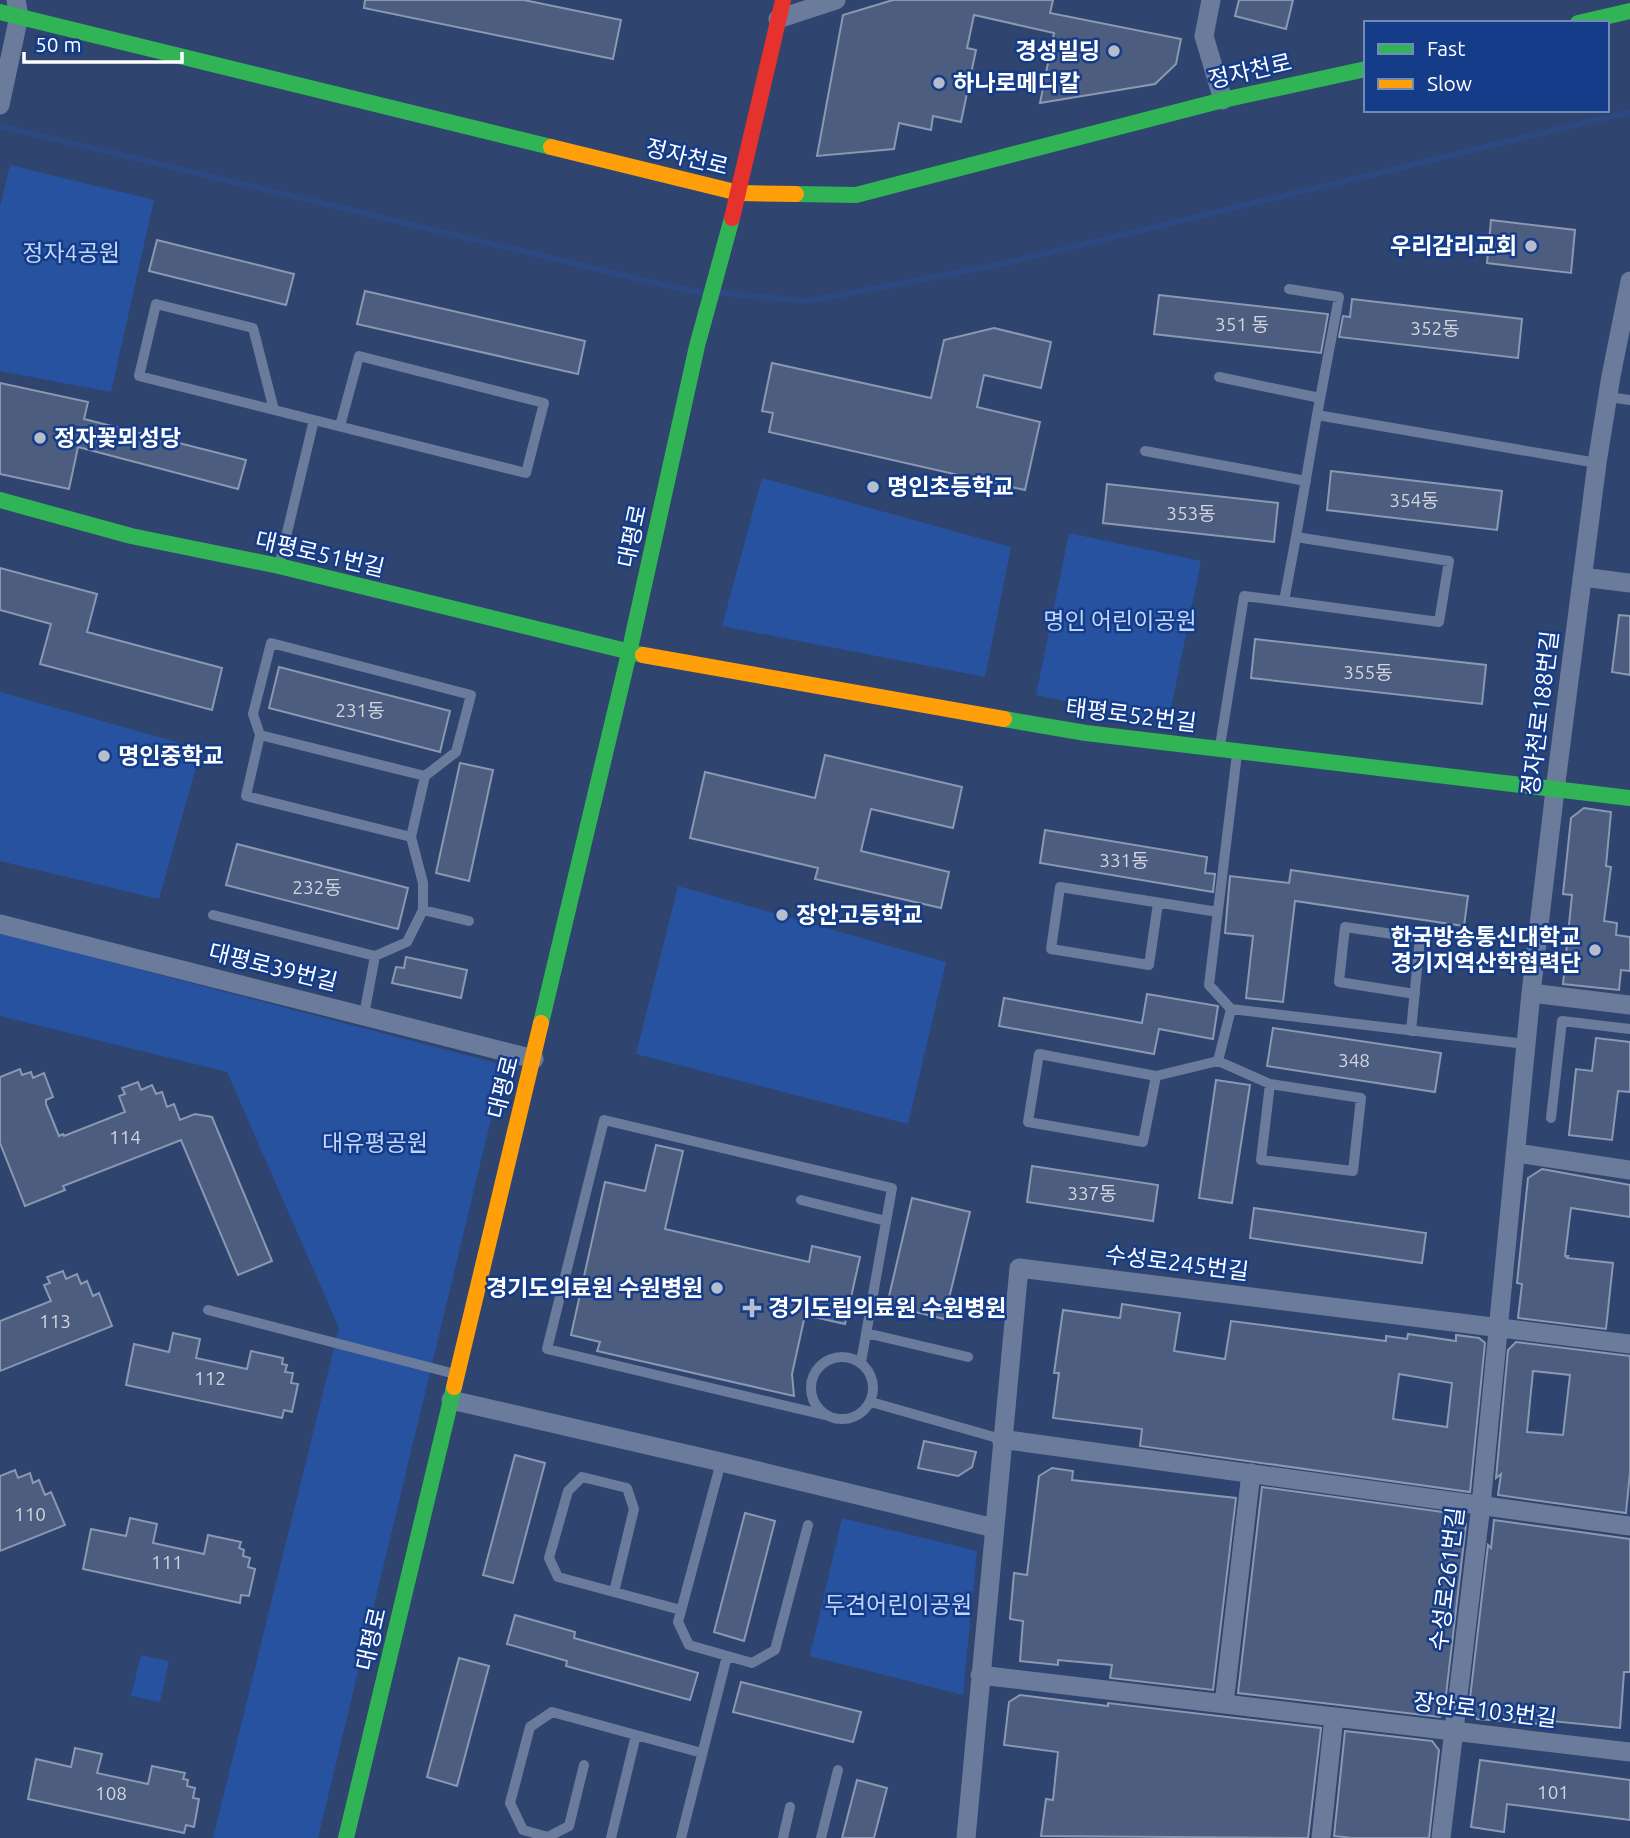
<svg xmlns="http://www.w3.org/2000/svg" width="1630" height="1838" font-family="Ubuntu,'Noto Sans KR',sans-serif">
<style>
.green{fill:#2752a0}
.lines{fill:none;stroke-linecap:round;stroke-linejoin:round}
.stream{stroke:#2c4981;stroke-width:6}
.building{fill:#4c5d7f;stroke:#8a98b1;stroke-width:2;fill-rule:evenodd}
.lane{stroke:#6b7b9c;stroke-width:10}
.street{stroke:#6b7b9c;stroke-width:19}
.fast{stroke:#30b455;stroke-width:16}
.slow{stroke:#ff9f0a;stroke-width:16}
.jam{stroke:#e5322d;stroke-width:16}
.poi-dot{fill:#b6becc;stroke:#143c89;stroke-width:2.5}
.labels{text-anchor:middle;stroke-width:5;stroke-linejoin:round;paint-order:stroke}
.number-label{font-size:19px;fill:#d2d6df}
.poi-label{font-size:23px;font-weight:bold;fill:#fff;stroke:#143c89;text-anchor:start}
.street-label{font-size:23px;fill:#fff;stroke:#143c89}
.park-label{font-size:23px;fill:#c2d6fb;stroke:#143c89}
</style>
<rect width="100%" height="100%" fill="#2f446e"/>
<path class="green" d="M10,165L154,200L111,392L0,371V207Z
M762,478L1011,547L985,677L722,626Z
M1069,533L1201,561L1168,723L1036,695Z
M0,692L201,749L159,899L0,861Z
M678,886L946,962L908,1124L636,1054Z
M0,933L504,1065L318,1838H213L339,1328L227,1072L0,1016Z
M842,1518L977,1551L963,1695L810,1656Z
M141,1655L169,1661L160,1702L131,1696Z"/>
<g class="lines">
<path class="stream" d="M0,126L681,289L705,292
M720,293L809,301L1002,264L1630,112"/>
</g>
<path class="building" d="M365,0H524L621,20L613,59L364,8Z
M893,0H1053L1050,13L1181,39L1176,64L1155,84L1040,103L1054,33L974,15L967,48L976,50L961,122L933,116L931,130L899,123L894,149L817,156L843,15Z
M1239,0H1293L1286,29L1235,16Z
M1491,220L1575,230L1571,273L1487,263Z
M157,240L294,274L286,305L149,271Z
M365,291L585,341L578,374L357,324Z
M1159,295L1328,314L1321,353L1154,334Z
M1352,299L1522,319L1518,358L1339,337L1343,316L1350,317Z
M994,328L1051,342L1041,388L984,375L977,407L1040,422L1025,490L769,432L773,413L762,411L772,363L931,398L944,340Z
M0,383L88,402L84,419L246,460L238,489L78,447L69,489L0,474Z
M1331,471L1502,491L1497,530L1327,510Z
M1107,484L1278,503L1274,542L1103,523Z
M0,568L97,594L87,632L222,668L212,710L40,664L51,624L0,610Z
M1619,615L1630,616V675L1612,672Z
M1255,639L1486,665L1482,704L1251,678Z
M279,667L450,711L440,752L269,708Z
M825,755L962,787L953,828L871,809L861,851L949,872L941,908L815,879L818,868L690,838L705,772L815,798Z
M460,763L493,770L469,881L436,873Z
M1584,808L1611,812L1606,866L1611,867L1604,921L1617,923L1616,935L1630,937V971L1621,970L1619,990L1563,984L1572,895L1563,894L1571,818Z
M1045,830L1207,857L1205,873L1215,874L1213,892L1040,863Z
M237,844L408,888L398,929L226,885Z
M1291,870L1468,896L1464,926L1295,901L1283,1002L1246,998L1253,936L1225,933L1230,876L1289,883Z
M406,957L467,970L461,998L392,983L396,967L404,968Z
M1147,994L1218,1006L1213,1039L1159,1029L1154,1054L999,1026L1004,998L1142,1023Z
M1273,1028L1441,1053L1435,1092L1267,1066Z
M1596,1038L1630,1042V1092L1618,1091L1612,1140L1569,1135L1576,1069L1592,1071Z
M20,1069L22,1075L31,1072L33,1078L44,1073L53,1097L46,1100V1104L59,1136L63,1134L64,1136L125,1112L119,1096L125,1094L122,1088L138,1082L141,1090L152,1085L156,1094L162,1092L167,1107L174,1104L180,1120L195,1114L212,1117L272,1261L238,1275L181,1140L63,1186L65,1190L25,1206L0,1143V1077Z
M1216,1080L1250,1085L1232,1203L1199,1198Z
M656,1145L683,1151L665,1229L809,1262L812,1246L860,1257L845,1324L805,1315L792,1374L794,1396L597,1351L600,1342L571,1335L605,1182L645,1191Z
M1032,1166L1158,1185L1153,1221L1027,1202Z
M1542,1169L1630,1185V1217L1571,1208L1565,1256H1568L1567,1258L1613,1263L1606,1329L1518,1318L1522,1284L1517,1283L1528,1178Z
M912,1198L970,1212L944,1319L887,1305Z
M1254,1208L1426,1233L1422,1263L1250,1238Z
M63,1271L66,1279L77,1274L81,1284L87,1281L93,1296L99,1293L112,1326L0,1371V1321L51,1301L44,1285L50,1283L47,1277Z
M1122,1304L1180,1313L1174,1351L1225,1359L1231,1321L1386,1341V1336L1407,1339L1408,1334L1456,1341V1335L1479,1338L1485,1343L1470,1492L1140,1446L1142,1429L1053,1418L1059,1373H1054L1063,1310L1120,1318ZM1399,1374L1452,1383L1447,1427L1393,1419Z
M173,1333L200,1339L196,1358L247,1369L251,1351L283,1358L282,1364L287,1365L285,1372L293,1373L291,1383L298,1384L292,1412L284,1410L282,1418L126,1385L134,1344L169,1352Z
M1516,1342L1630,1356V1472L1626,1513L1498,1495L1501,1474L1496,1478L1508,1350ZM1533,1371L1570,1375L1563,1435L1527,1432Z
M924,1441L976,1452L972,1467L958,1476L918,1468Z
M515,1455L545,1463L513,1583L483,1575Z
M1052,1468L1073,1471L1072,1480L1236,1498L1213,1690L1110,1678L1112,1665L1058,1660V1665L1020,1661L1023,1621L1010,1619L1014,1573L1027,1575L1039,1476Z
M15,1470L18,1478L30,1473L33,1483L39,1480L45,1495L51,1492L65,1525L0,1551V1476Z
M1262,1487L1457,1514L1466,1524L1444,1712L1440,1717L1238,1693Z
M745,1513L775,1521L744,1641L714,1632Z
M130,1518L157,1524L153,1543L204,1554L208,1535L241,1542L239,1548L244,1550L243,1556L250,1558L248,1567L255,1569L249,1596L241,1595L240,1603L83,1569L91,1529L126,1536Z
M1494,1520L1630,1539V1672H1624L1620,1728L1542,1720L1541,1724L1477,1719L1469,1707L1488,1545L1491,1548Z
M515,1615L575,1632L574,1638L698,1673L690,1700L566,1666L567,1661L507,1644Z
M459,1658L489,1666L457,1786L427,1777Z
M741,1682L861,1712L853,1742L733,1712Z
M1020,1695L1108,1706V1703L1321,1728L1308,1838L1041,1836L1046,1799L1053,1800L1058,1752L1004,1745L1009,1702Z
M1345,1731L1432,1741L1439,1750L1429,1838H1352L1334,1836Z
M75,1748L102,1754L97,1773L148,1784L152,1766L185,1773L183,1779L188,1780L187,1786L195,1788L193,1798L199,1799L194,1827L186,1825L184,1833L28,1799L36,1759L71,1767Z
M1480,1760L1630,1780V1820L1507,1804L1504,1832L1471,1827Z
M857,1780L887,1788L874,1838H842Z"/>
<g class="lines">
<path class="lane" d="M1289,289L1339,297L1317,415L1597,463
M1219,377L1320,398
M1608,397L1630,400
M274,410L253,328L156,304L139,376L314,420
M1145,451L1306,481
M1296,537L1284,601L1439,622L1449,561L1296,537L1317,415
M279,566L314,420L526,473L544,403L359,356L340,426
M260,735L425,776L411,837L246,796L260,735L253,714L271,643L471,695L456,752L425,776
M1220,746L1244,596L1284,601
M1237,754L1209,985L1231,1009L1526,1044
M1158,903L1149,965L1051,949L1060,887L1218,912
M423,910L469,921
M213,915L375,956L407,942L423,910V883L411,837
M364,1015L375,956
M1411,1031L1420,938L1345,927L1339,982L1415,994
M1218,1061L1270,1084L1261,1160L1353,1171L1361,1098L1270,1084
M1156,1076L1143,1142L1028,1122L1039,1054L1156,1076L1218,1061L1231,1009
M1551,1118L1562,1021L1630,1029
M801,1200L886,1221
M208,1310L455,1374
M866,1333L968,1357
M811 1388a31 31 0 1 1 62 0a31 31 0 1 1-62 0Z
M871,1402L1001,1439
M829,1416L547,1349L604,1120L892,1188L861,1362
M721,1462L678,1622L689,1645L752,1663L775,1650L808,1525
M614,1592L634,1509L627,1488L582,1477L568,1491L549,1558L558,1577L681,1610
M584,1765L569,1826L548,1837L523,1830L510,1803L530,1727L552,1712L702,1753
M611,1838L636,1735
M681,1838L727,1656
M783,1838L790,1807
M821,1838L838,1770"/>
<path class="street" d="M1211,0L1204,36L1223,100
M778,19L836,0
M0,105L19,16L16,0
M1582,577L1630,583
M0,924L534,1059
M1531,993L1630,1005
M1516,1153L1630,1170
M451,1400L721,1462L994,1528
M1001,1439L1630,1526
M980,1675L1630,1752
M1224,1704L1251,1473
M966,1838L1019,1268L1630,1344
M1321,1838L1334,1717
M1441,1838L1481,1505L1531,993L1555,790L1597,463L1611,376L1630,281"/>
<path class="fast" d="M0,12L551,147
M1578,23L1630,11
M796,194L856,195L1223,100L1366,69
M0,500L131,536L279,566L643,655
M1004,719L1086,733L1630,798
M541,1023L629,653L697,346L732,218
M346,1838L454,1387"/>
<path class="slow" d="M551,147L739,193L796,194
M643,655L1004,719
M454,1387L541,1023"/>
<path class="jam" d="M732,218L783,0"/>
</g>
<g class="poi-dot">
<circle cx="1114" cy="51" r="7"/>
<circle cx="939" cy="83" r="7"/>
<circle cx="1531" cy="246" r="7"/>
<circle cx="40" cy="438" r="7"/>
<circle cx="873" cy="487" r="7"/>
<circle cx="104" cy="756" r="7"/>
<circle cx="782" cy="915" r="7"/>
<circle cx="1595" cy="950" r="7"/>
<circle cx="717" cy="1288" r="7"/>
<path d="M748.5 1297.5h7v7h7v7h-7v7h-7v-7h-7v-7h7z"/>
</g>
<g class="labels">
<g class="number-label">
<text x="1242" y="331">351 동</text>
<text x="1435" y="335">352동</text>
<text x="1414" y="507">354동</text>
<text x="1191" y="520">353동</text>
<text x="1368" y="679">355동</text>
<text x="360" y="717">231동</text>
<text x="1124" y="867">331동</text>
<text x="317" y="894">232동</text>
<text x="1354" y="1067">348</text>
<text x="125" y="1144">114</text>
<text x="1092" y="1200">337동</text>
<text x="55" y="1328">113</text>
<text x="210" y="1385">112</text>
<text x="30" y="1521">110</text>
<text x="167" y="1569">111</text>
<text x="1553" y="1799">101</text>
<text x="111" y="1800">108</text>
</g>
<g class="poi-label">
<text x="1100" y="59" text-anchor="end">경성빌딩</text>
<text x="953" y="91">하나로메디칼</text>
<text x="1517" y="254" text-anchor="end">우리감리교회</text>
<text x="54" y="446">정자꽃뫼성당</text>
<text x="887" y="495">명인초등학교</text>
<text x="118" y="764">명인중학교</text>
<text x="796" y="923">장안고등학교</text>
<text x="1581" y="945" text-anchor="end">한국방송통신대학교<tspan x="1581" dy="26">경기지역산학협력단</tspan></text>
<text x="703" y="1296" text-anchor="end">경기도의료원 수원병원</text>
<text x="768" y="1316">경기도립의료원 수원병원</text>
</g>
<g class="street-label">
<text transform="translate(1250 71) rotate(-13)" y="8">정자천로</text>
<text transform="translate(687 157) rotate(14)" y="8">정자천로</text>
<text transform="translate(632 536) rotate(-78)" y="8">대평로</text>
<text transform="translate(320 554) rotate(13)" y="8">대평로51번길</text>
<text transform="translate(1540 713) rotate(-83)" y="8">정자천로188번길</text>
<text transform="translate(1131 715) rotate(7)" y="8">태평로52번길</text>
<text transform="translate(273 967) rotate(14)" y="8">대평로39번길</text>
<text transform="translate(503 1087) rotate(-76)" y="8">대평로</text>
<text transform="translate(1177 1263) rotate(7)" y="8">수성로245번길</text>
<text transform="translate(1447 1579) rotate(-83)" y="8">수성로261번길</text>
<text transform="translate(371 1639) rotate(-77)" y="8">대평로</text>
<text transform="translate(1485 1710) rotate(7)" y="8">장안로103번길</text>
</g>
<g class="park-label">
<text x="71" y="261">정자4공원</text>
<text x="1120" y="629">명인 어린이공원</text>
<text x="375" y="1151">대유평공원</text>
<text x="898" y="1613">두견어린이공원</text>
</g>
</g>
<rect x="1364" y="21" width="245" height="91" fill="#143c89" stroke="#728ab8" stroke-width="2"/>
<rect x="1378" y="44" width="35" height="10" fill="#30b455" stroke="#728ab8" stroke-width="2"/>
<text x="1427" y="56" font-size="21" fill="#ffffff">Fast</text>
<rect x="1378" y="79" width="35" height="10" fill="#ff9f0a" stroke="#728ab8" stroke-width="2"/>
<text x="1427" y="91" font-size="21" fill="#ffffff">Slow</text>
<path d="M24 52v10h158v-10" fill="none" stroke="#ffffff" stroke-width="3.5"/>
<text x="35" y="52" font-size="21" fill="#ffffff" stroke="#143c89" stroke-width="5" paint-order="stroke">50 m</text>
</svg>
